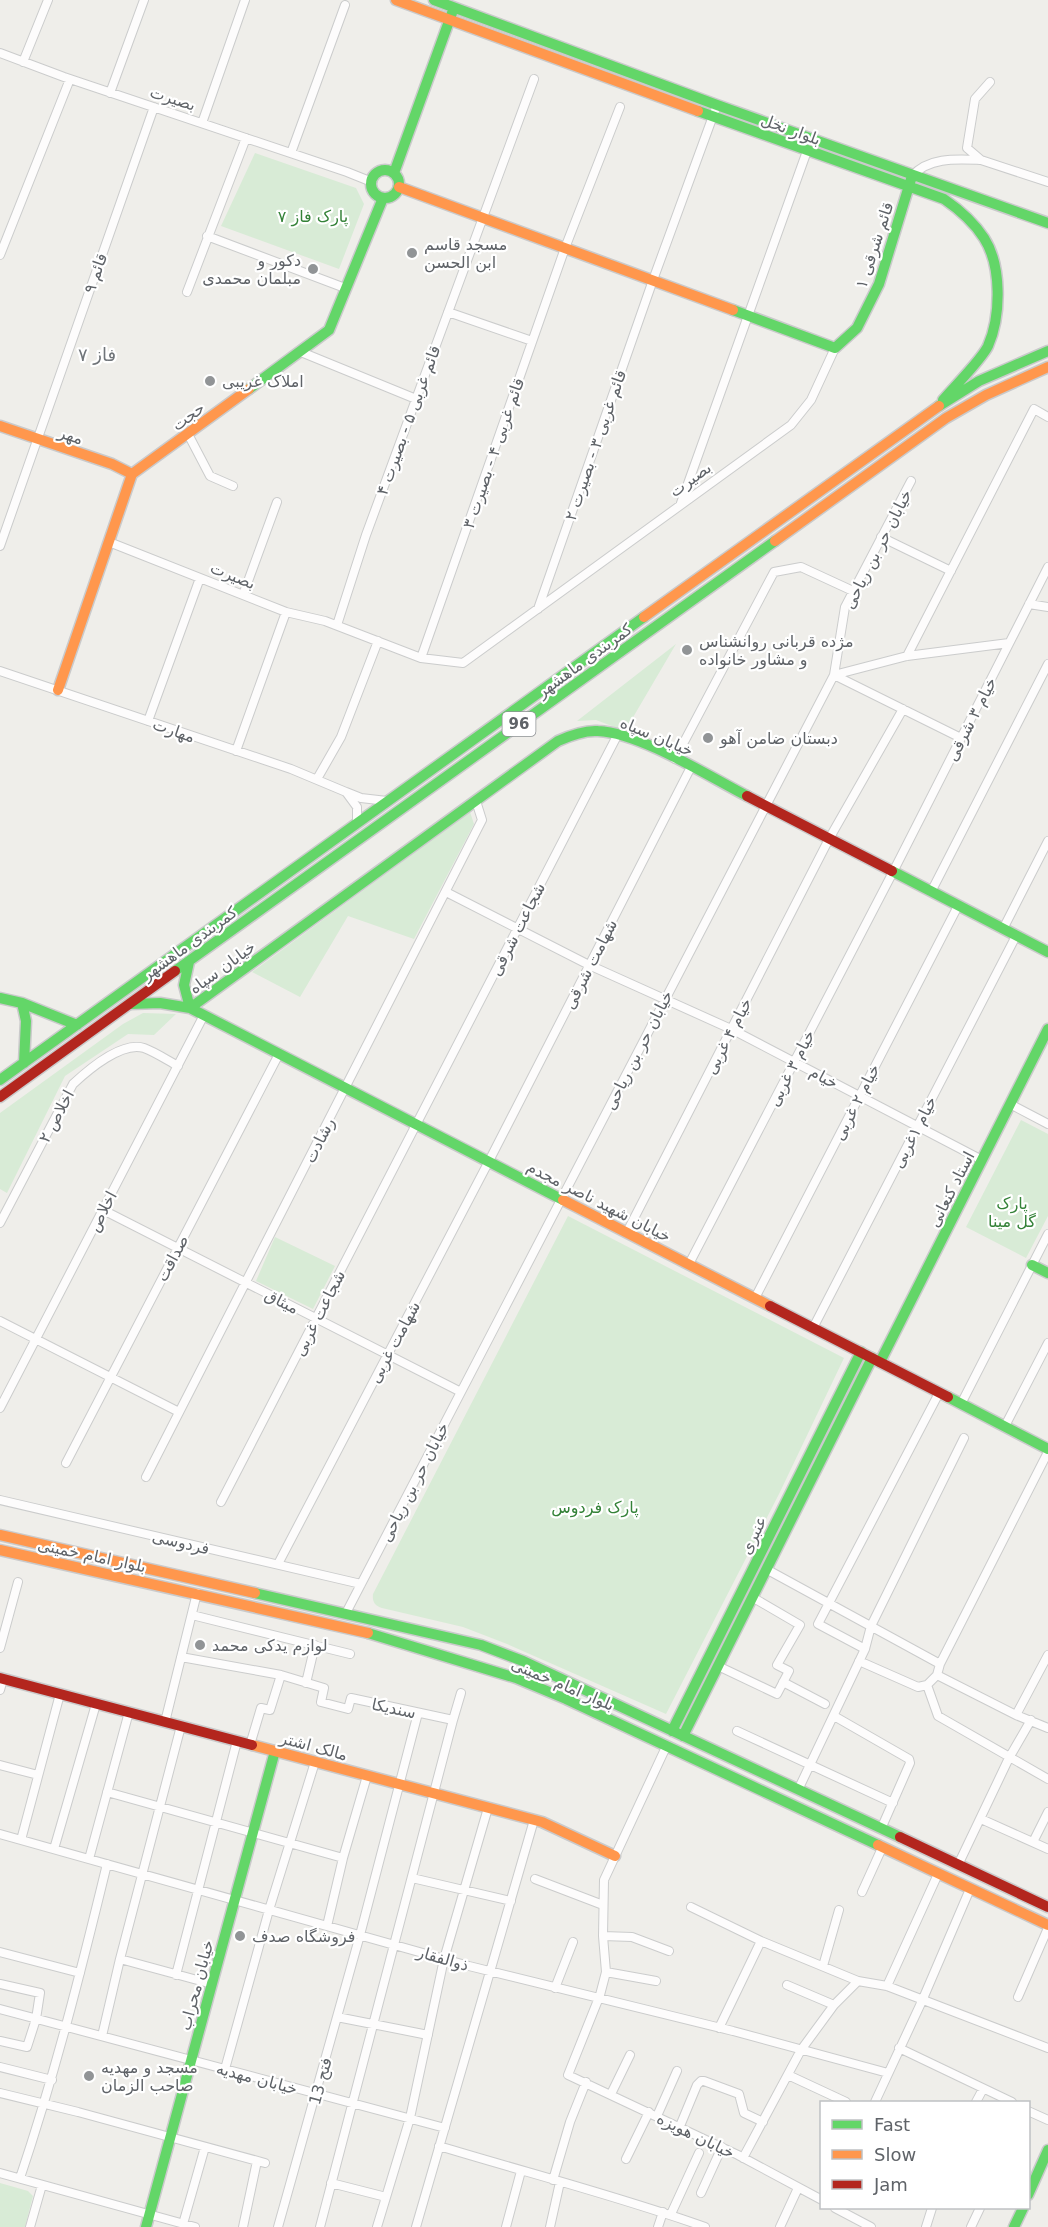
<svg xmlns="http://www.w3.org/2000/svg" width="1048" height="2227" font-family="'DejaVu Sans',Vazirmatn,sans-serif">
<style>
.green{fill:#d8ebd6}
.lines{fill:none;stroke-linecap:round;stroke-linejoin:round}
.street-casing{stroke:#cbcccc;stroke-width:10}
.fast-casing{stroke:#cacacb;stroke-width:13}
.slow-casing{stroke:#cacacb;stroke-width:13}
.jam-casing{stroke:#cacacb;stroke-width:13}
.street{stroke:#fdfcfc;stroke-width:8}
.fast{stroke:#63d668;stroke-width:10}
.slow{stroke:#ff974d;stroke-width:10}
.jam{stroke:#b3261e;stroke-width:10}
.poi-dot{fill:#919496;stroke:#fff;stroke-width:2}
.labels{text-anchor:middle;stroke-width:4.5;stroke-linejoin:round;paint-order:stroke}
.shield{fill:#fff;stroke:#8f9295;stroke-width:1.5}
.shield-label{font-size:15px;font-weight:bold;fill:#5f6368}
.street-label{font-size:16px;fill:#5f6368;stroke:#fff}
.park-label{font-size:16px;fill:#348238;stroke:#fff}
.poi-label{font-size:16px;fill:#5f6368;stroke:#fff;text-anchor:start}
.neighbourhood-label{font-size:18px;fill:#70757a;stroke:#fff}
</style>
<rect width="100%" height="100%" fill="#efeeea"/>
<path class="green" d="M255,153L356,188L364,204L339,269L221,226Z
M676,644L625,731L596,720L577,721Z
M470,812L474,824L414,939L348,916L300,997L252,972Z
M143,1013L176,1014L154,1035L128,1034L65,1076L7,1193L0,1189V1113L123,1024Z
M1021,1120L1048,1134V1216L1026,1258L966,1227Z
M568,1216L844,1358L779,1494L666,1714L507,1644L463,1627L382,1608C375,1606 372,1602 373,1594Z
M275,1237L335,1266L313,1309L256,1281Z
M0,2183L28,2191L33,2196L25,2227H0Z"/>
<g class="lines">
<g class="street-casing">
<path id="street" d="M0,53L64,77L347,172L372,182
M23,62L48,0
M990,82L975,99L967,148L981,160L1048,182
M110,93L144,0
M202,123L245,0
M291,153L345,5
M912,176C929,157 956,159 980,160
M207,236L345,288
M0,255L70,79
M187,292L246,138
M448,312L532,341
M301,352L416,399
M188,434L210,476L233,486
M681,503L807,151
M881,537L951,571
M109,542L286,612L325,621L421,658L463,663L791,425L811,400L835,348
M0,546L154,107
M243,595L277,502
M1029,604L1048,607
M538,609L653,280L717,105
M337,625L366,535L534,79
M907,656L1034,409L1048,417
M421,658L565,248L620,107
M0,671L291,769L346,792
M834,675L907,656L1009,643
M834,675L961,738
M148,721L200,578
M236,751L286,612
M675,759L774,572L801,567L853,591
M317,779L341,737L378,641
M357,824V807L346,792L361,798L387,801
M446,892L589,965L731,1029L982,1160
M931,892L1048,664
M1003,929L1048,841
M1010,1104L1048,1124
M103,1210L461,1392
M0,1223L73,1084C88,1070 122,1041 144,1048C155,1052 167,1060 178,1066
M627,1232L829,839L903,709
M689,1264L893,872L1048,567
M755,1298L958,906
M0,1321L179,1412
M813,1328L1016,936
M961,1404L1048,1234
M0,1408L204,1015
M1005,1426L1048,1343
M66,1463L279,1054
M146,1477L482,820L476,801
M0,1500L361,1584
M221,1502L618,734
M278,1564L489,1161L691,767
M766,1569L940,1664L937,1675L1016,1715L1048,1728
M346,1613L834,675L845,607L911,481
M192,1615L350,1654
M0,1648L18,1582
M865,1649L818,1624L939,1393
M181,1657L281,1675L324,1688L321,1702L348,1709L351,1698L453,1720L320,2227
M859,1661L918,1687L927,1685L937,1675
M940,1664L1048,1452
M718,1666L777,1694L789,1671L777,1665L800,1625L752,1597
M783,1682L825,1704
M306,1683L315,1645
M927,1685L938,1716L1048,1779
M0,1690L3,1679
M1016,1715L1048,1655
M834,1716L909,1759L910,1763L881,1829
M453,1720L461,1693
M165,1722L197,1593
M737,1731L893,1803
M250,1745L261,1708L270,1710L281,1675
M666,1747L604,1880L603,1936L606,1972L600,1995L568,2075L738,2155L822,2200
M0,1765L38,1775
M798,1790L865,1649L871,1626L964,1438
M107,1792L343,1858
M981,1819L1048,1849
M0,1834L469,1966L733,2031L888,2073
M21,1840L60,1694
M1033,1842L1048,1812
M54,1849L96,1704
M89,1859L129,1712
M958,1865L1009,1758L1031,1720
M412,1878L511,1901
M535,1879L603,1905
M862,1892L882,1848
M691,1907L761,1941L858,1981L887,1986L1048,2048
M327,1926L343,1858L367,1776
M603,1936L632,1937L669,1951
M0,1952L80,1973
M120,1959L212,1984
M823,1966L839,1910
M606,1972L656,1981
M176,1975L237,1741
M0,1984L40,1993L36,2019L27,2047L0,2041
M787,1985L834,2005
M887,1986L938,1874
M555,1988L573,1942
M1018,1997L1048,1928
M0,2009L445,2128
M337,2017L428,2035
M719,2028L761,1941
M102,2036L120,1959L181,1726
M899,2048L1012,2102
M0,2067L52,2080
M225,2069L269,1910L315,1762
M788,2075L846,2102
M0,2093L78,2112L265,2163
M611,2094L630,2055
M875,2102L922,2001L970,1889
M976,2102L983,2089
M1028,2111L1048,2120
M657,2116L677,2071
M680,2126L697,2085L701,2081H704L739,2094L744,2113L763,2122
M439,2146C528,2173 618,2196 705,2227
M743,2158L801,2050L834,2005L858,1981
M626,2159L649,2112
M0,2173L195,2227
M20,2178C55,2074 81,1971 107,1864
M553,2180L570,2122L586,2082
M331,2183L386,2197
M701,2193L722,2147
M835,2208L871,2227
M671,2214L699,2153
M183,2224L205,2147
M30,2227L42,2185
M243,2227L257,2161
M278,2227L360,1935L418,1713
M377,2227L410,2118L444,1959L488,1808
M416,2227L534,1820
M506,2227L521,2171
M550,2227L560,2182
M658,2227L663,2212
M780,2227L798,2188
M926,2227L932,2208
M971,2227L980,2208"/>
</g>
<g class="fast-casing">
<path id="fast" d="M434,0L717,105L1048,223
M698,111L944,199C960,210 973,221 984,238C1002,266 1001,316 988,346C982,359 954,387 943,400
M371 184a14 14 0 1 1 28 0a14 14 0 1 1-28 0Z
M394,173L452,13
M733,310L835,348L857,328L879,284L912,176
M249,389L329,330L383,198
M939,406L979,381L1048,351
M892,871L1048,952
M189,962L184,985L190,1008
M175,971L775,541
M0,998L22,1003L77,1025
M22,1003L26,1021L24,1063
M130,1004L160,1003L190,1008L563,1200
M190,1008L558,741C571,735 584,730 598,731C641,733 708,776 747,796
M0,1080L644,617
M1032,1265L1048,1273
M880,1362L1048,1029
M948,1397L1048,1449
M255,1593L481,1645L523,1661L900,1837
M368,1633L516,1678L566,1699L878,1845
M672,1731L861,1352
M683,1736L872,1358
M1028,2195L1048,2150
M146,2227L275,1751
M1014,2227L1023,2208"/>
</g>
<g class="slow-casing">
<path id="slow" d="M396,0L698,111
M399,187L733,310
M0,426L112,464L132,474
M775,541L946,418L986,395L1048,367
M644,617L939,406
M58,690L132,474L249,389
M563,1200L770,1306
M0,1535L255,1593
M0,1550L368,1633
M252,1745L542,1822L615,1856
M878,1845L1048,1925"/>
</g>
<g class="jam-casing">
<path id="jam" d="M747,796L892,871
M0,1097L175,971
M770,1306L948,1397
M0,1678L252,1745
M900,1837L1048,1907"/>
</g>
<use href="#street" class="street"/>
<use href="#fast" class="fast"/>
<use href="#slow" class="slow"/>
<use href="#jam" class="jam"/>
</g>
<g class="poi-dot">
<circle cx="412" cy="253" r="6"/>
<circle cx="313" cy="269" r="6"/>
<circle cx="210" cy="381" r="6"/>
<circle cx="687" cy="650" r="6"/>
<circle cx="708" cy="738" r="6"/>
<circle cx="200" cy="1645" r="6"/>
<circle cx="240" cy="1936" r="6"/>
<circle cx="89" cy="2076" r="6"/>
</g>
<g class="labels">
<rect class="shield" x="502.5" y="712" width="33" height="24" rx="4.5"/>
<g class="shield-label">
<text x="519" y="729">96</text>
</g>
<g class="street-label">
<text transform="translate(173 98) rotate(18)" y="6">بصیرت</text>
<text transform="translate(791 129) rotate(20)" y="6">بلوار نخل</text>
<text transform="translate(874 245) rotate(-72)" y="6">قائم شرقی ۱</text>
<text transform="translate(95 273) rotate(-71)" y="6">قائم ۹</text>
<text transform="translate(188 416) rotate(-36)" y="6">حجت</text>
<text transform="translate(408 420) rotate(-70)" y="6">قائم غربی ۵ - بصیرت ۴</text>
<text transform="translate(71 435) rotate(19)" y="6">مهر</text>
<text transform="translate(595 445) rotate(-71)" y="6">قائم غربی ۳ - بصیرت ۲</text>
<text transform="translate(493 453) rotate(-71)" y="6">قائم غربی ۴ - بصیرت ۳</text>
<text transform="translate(690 479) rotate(-36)" y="6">بصیرت</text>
<text transform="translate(877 549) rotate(-63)" y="6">خیابان حر بن ریاحی</text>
<text transform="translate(233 575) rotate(22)" y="6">بصیرت</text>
<text transform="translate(584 660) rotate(-36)" y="6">کمربندی ماهشهر</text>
<text transform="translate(971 719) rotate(-63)" y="6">خیام ۳ شرقی</text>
<text transform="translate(174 730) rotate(19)" y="6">مهارت</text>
<text transform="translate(657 736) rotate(23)" y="6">خیابان سپاه</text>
<text transform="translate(517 929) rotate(-63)" y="6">شجاعت شرقی</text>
<text transform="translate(189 943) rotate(-36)" y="6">کمربندی ماهشهر</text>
<text transform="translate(590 964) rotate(-63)" y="6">شهامت شرقی</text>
<text transform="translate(222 967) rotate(-36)" y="6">خیابان سپاه</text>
<text transform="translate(728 1036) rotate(-63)" y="6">خیام ۴ غربی</text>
<text transform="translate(638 1050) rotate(-63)" y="6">خیابان حر بن ریاحی</text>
<text transform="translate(791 1068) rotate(-63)" y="6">خیام ۳ غربی</text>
<text transform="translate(824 1077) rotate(28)" y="6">خیام</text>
<text transform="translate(856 1102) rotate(-63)" y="6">خیام ۲ غربی</text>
<text transform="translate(56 1116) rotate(-62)" y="6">اخلاص ۲</text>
<text transform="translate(914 1132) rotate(-63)" y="6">خیام ۱غربی</text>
<text transform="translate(319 1140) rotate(-63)" y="6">رشادت</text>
<text transform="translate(951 1189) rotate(-63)" y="6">استاد کنعانی</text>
<text transform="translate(599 1201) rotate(27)" y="6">خیابان شهید ناصر مجدم</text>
<text transform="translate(102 1211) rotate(-62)" y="6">اخلاص</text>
<text transform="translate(172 1258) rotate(-62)" y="6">صداقت</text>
<text transform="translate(282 1301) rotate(27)" y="6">میثاق</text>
<text transform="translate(319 1313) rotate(-63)" y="6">شجاعت غربی</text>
<text transform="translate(394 1342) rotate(-62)" y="6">شهامت غربی</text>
<text transform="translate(414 1482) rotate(-63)" y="6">خیابان حر بن ریاحی</text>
<text transform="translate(753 1535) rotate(-64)" y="6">عنبری</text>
<text transform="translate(181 1542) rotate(13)" y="6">فردوسی</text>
<text transform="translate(92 1555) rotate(12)" y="6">بلوار امام خمینی</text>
<text transform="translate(563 1684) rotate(23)" y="6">بلوار امام خمینی</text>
<text transform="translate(394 1708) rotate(12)" y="6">سندیکا</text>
<text transform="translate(314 1746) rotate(15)" y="6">مالک اشتر</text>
<text transform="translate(443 1958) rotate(16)" y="6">ذوالفقار</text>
<text transform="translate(196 1985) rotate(-75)" y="6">خیابان محراب</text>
<text transform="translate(257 2078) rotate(15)" y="6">خیابان مهدیه</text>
<text transform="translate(320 2081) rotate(-75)" y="6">فتح 13</text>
<text transform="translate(696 2135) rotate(26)" y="6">خیابان هویزه</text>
</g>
<g class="park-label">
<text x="313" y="222">پارک فاز ۷</text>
<text x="1012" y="1209">پارک<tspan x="1012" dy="18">گل مینا</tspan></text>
<text x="595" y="1513">پارک فردوس</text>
</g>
<g class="poi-label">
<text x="424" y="250">مسجد قاسم<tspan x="424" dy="18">ابن الحسن</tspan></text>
<text x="301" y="266" text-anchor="end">دکور و<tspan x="301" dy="18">مبلمان محمدی</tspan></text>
<text x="222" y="387">املاک غریبی</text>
<text x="699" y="647">مژده قربانی روانشناس<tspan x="699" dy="18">و مشاور خانواده</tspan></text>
<text x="720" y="744">دبستان ضامن آهو</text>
<text x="212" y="1651">لوازم یدکی محمد</text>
<text x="252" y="1942">فروشگاه صدف</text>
<text x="101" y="2073">مسجد و مهدیه<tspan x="101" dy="18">صاحب الزمان</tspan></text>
</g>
<g class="neighbourhood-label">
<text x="97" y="361">فاز ۷</text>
</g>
</g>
<rect x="820" y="2101" width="210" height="108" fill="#ffffff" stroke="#bfc1c3" stroke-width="1.5"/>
<rect x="832" y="2120" width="30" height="9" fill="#63d668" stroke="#bfc1c3" stroke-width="1.5"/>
<text x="874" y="2131" font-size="18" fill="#5f6368">Fast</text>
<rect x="832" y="2150" width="30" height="9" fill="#ff974d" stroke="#bfc1c3" stroke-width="1.5"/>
<text x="874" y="2161" font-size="18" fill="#5f6368">Slow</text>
<rect x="832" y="2180" width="30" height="9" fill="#b3261e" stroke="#bfc1c3" stroke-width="1.5"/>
<text x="874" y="2191" font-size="18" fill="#5f6368">Jam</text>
</svg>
